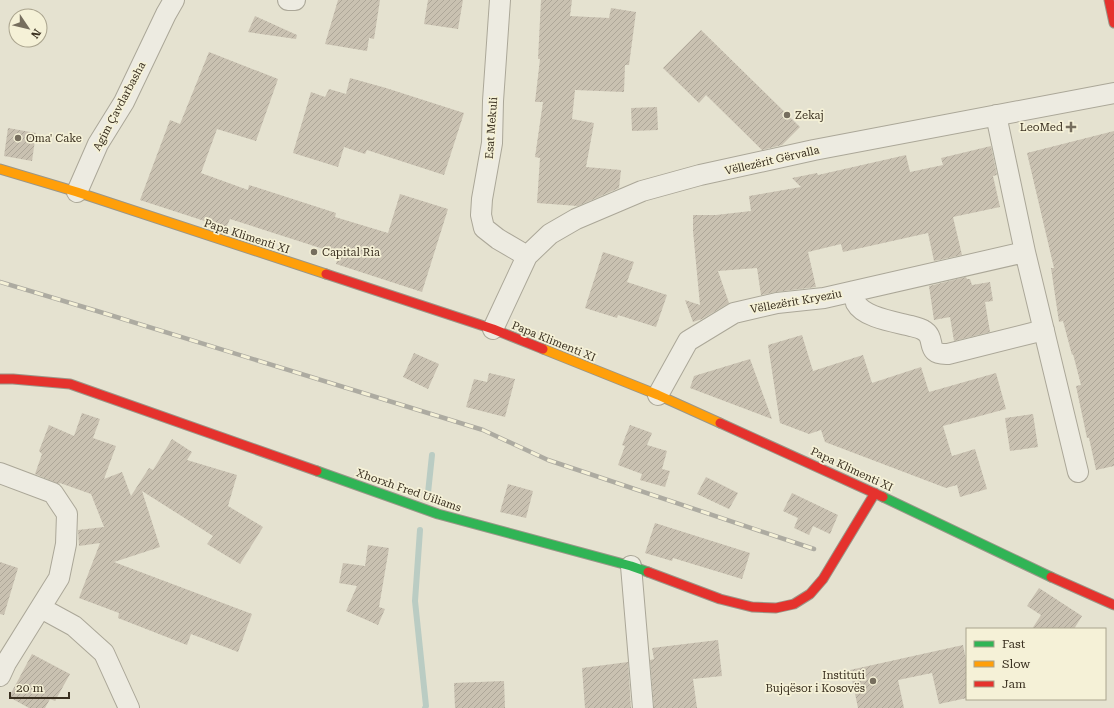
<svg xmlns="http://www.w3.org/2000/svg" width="1114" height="708" font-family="'Roboto Serif',serif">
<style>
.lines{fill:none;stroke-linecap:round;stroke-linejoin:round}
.stream{stroke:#baccc3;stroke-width:6}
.building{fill:url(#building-hatch)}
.street-casing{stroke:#aba798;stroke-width:22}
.fast-casing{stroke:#9a9688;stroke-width:11}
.slow-casing{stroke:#9a9688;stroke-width:11}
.jam-casing{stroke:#9a9688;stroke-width:11}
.street{stroke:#edebe1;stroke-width:20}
.fast{stroke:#30b455;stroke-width:9}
.slow{stroke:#ff9f0a;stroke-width:9}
.jam{stroke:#e5322d;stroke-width:9}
.rail-casing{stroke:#adaba1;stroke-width:4.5}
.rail{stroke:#f5f1d7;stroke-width:3;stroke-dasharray:9;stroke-linecap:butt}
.poi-dot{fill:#766e5e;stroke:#f5f1d7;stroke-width:1.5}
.labels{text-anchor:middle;stroke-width:3.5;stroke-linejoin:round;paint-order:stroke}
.street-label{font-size:11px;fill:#3a3020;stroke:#f5f1d7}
.poi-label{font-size:11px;fill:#3a3020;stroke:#f5f1d7;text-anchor:start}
</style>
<defs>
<pattern id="building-hatch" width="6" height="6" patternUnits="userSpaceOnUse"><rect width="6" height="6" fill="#c9c1b1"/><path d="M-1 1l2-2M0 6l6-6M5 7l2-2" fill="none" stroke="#ada698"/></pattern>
</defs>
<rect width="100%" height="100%" fill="#e5e2d0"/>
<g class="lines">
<path class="stream" d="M428,493L432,455
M420,530L415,601L426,706L425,708"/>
</g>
<path class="building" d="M338,0H380L374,39L369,38L367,51L325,44Z
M428,0H463L458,29L424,24Z
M541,0H572L570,16L609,18L611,8L636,12L629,65H625L624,92L575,90L572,119L594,123L586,167L621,170L619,188L578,206L537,203L540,158L535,157L543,102H535L540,59H538Z
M255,16L297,35L296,39L248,32Z
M701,30L800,127L782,145L762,150L706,95L699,103L663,68Z
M209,52L278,79L256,141L217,129L201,173L248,190L249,185L336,213L335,217L388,233L400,194L448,209L422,292L336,264L339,254L230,219L226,228L140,200L170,120L180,124Z
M350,78L386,88L464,113L444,175L367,150L365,154L344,147L338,167L293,153L311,92L325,97L329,89L346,94Z
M657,107L658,130L632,131L631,108Z
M8,128L36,133L32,161L4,156Z
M1114,131V466L1096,470L1089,438H1087L1076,386L1081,385L1073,354L1072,355L1063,321L1059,322L1051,268H1054L1027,153Z
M991,146L997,175L993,176L1000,207L953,217L962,255L934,261L928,233L843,252L841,244L808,252L816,287L776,292L761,295L757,268L718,271L729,303L702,319L693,322L685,300L700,305L693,231V215H716L751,211L749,196L801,187L792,178L817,173L818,175L906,155L910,172L943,165L941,158Z
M603,252L634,262L627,282L667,295L656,327L618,315L617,318L585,308Z
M966,277L967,279H970L972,285L990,282L993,301L985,302L990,332L954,341L950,317L934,320L929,286Z
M802,335L813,371L863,355L872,383L921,367L929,392L996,373L1006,409L943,426L952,456L975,449L987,489L960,497L957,485L946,488L825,442L821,430L809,434L780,423L768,345Z
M414,353L439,364L428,389L403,377Z
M750,359L772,419L690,388L694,376Z
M489,373L515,379L505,417L466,407L474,379L487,382Z
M82,413L100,419L93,438L116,446L104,479L122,472L131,496L149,468L153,470L172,439L192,452L187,460L237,475L228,506L263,527L240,564L207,544L213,536L142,491L160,547L114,562L252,614L238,652L191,634L187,645L118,618L119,613L79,598L100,543L79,546L78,530L104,527L91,494L60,483L59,484L35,474L42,454L39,451L49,425L74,436Z
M1033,414L1038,447L1010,451L1005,418Z
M630,425L652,433L647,445L667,451L662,469L670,471L665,487L640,480L642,474L618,465L625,446L622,445Z
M706,477L738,493L729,509L697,494Z
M508,484L533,491L526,518L500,512Z
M792,493L838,515L830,534L813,526L809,535L794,528L798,518L783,511Z
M655,523L750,553L742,579L673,558L672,561L645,553Z
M368,545L389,548L379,607L385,609L378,625L346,611L357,586L339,583L343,563L365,566Z
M0,562L18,568L4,615L0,614Z
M1039,588L1082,616L1074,629H1032L1041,615L1027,606Z
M718,640L722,676L693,679L697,708H654L650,660L654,659L652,648Z
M963,645L967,665V698L939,704L932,673L898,680L904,708H858L850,670Z
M32,654L70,674L55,701L50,699L45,708H29L9,697Z
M628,662L631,708H585L582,668Z
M504,681L505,708H455L454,683Z"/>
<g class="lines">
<g class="street-casing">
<path id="street" d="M288,0H295
M500,0L493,101L492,143L482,199L481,215L484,228L498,239L527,256
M996,115L1025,252L1078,472
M77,192L98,144L124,102L166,14L174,0
M854,291C855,294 855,300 856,303C864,318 896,322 911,326C915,327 920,328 923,330C938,338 923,355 948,354L1044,330
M493,329L527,256L550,234L576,219L642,191L700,175L814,150L1114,93
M658,395L688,341L734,313L777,303L824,298L1025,252
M0,473L53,493L67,514L66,544L59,578L6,663L0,676
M631,566L643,708
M41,608L74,626L104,653L129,708"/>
</g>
<g class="fast-casing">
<path id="fast" d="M317,471L438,514L631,566L648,572
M883,497L1051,577"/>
</g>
<g class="slow-casing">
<path id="slow" d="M0,169L77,192L326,274
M543,349L658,395L720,423"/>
</g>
<g class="jam-casing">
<path id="jam" d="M1109,0L1114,23
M326,274L493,329L543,349
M0,379H13L70,384L317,471
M720,423L883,497
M648,572L720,599L752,607L776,608L794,604L810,594L823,579L875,493
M1051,577L1114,605"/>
</g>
<use href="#street" class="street"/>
<use href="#fast" class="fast"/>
<use href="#slow" class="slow"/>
<use href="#jam" class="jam"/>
<g class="rail-casing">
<path id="rail" d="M0,282L97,311L483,430L548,460L814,549"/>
</g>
<use href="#rail" class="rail"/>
</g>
<g class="poi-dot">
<circle cx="787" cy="115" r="4"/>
<path d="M1069 121h4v4h4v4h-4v4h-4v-4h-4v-4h4z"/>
<circle cx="18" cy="138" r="4"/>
<circle cx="314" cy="252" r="4"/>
<circle cx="873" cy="681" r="4"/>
</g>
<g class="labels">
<g class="street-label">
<text transform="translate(119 106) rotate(-62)" y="4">Agim Çavdarbasha</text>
<text transform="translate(491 128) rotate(-86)" y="4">Esat Mekuli</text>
<text transform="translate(772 160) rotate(-13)" y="4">Vëllezërit Gërvalla</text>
<text transform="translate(247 236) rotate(18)" y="4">Papa Klimenti XI</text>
<text transform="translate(796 301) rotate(-10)" y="4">Vëllezërit Kryeziu</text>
<text transform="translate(554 341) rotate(22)" y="4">Papa Klimenti XI</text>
<text transform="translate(852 469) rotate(25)" y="4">Papa Klimenti XI</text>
<text transform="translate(409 490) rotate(19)" y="4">Xhorxh Fred Uiliams</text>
</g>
<g class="poi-label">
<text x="795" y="119">Zekaj</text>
<text x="1063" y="131" text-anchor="end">LeoMed</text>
<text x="26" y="142">Oma' Cake</text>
<text x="322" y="256">Capital Ria</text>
<text x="865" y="679" text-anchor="end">Instituti<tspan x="865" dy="13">Bujqësor i Kosovës</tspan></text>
</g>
</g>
<rect x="966" y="628" width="140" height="72" fill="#f5f1d7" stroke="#aaa48e"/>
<rect x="974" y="641" width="20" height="6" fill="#30b455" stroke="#aaa48e"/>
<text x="1002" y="648" font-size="12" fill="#3a3020">Fast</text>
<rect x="974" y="661" width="20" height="6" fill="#ff9f0a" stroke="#aaa48e"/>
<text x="1002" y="668" font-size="12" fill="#3a3020">Slow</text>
<rect x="974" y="681" width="20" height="6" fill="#e5322d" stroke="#aaa48e"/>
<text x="1002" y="688" font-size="12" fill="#3a3020">Jam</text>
<g transform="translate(28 28) rotate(125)"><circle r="19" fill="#f5f1d7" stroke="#aaa48e"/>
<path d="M0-3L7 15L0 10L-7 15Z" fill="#766e5e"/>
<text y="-6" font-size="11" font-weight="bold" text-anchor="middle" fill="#3a3020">N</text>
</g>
<path d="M10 692v6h59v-6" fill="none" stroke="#3a3020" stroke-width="2"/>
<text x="16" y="692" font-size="12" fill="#3a3020" stroke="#f5f1d7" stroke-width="3" paint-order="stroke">20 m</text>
</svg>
